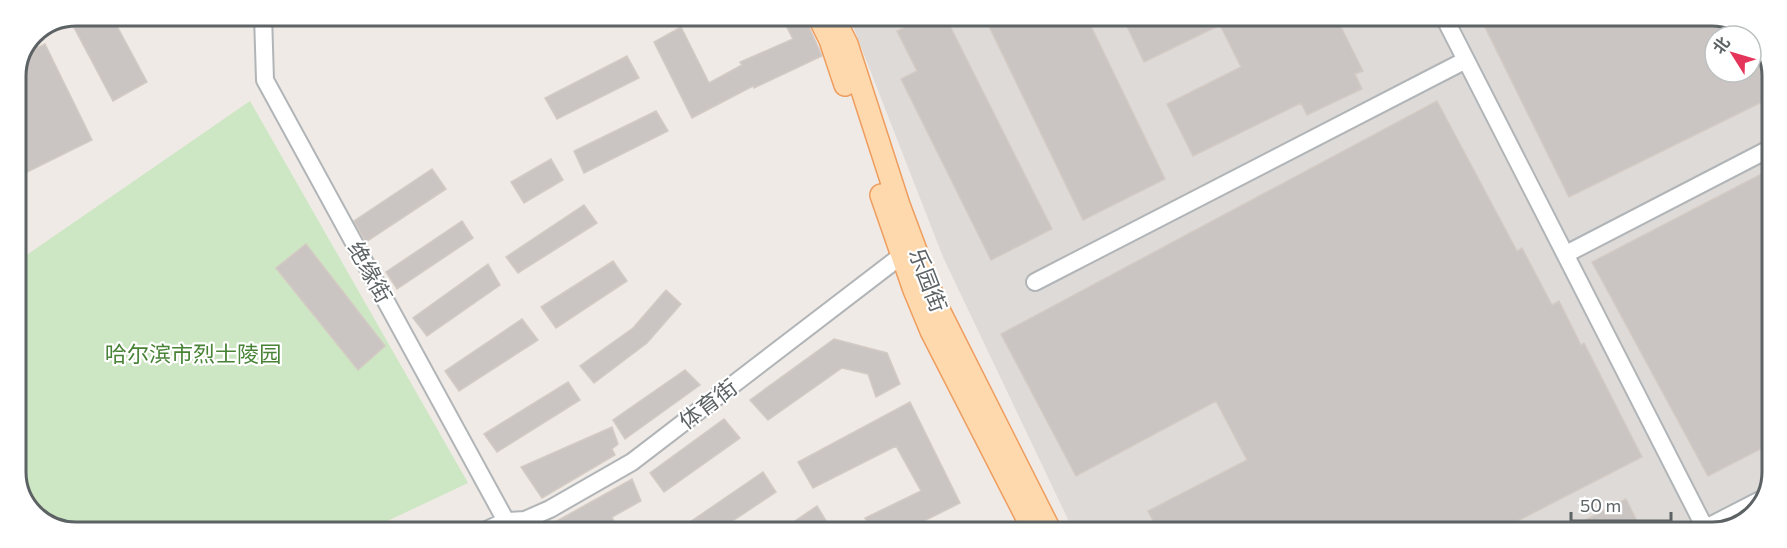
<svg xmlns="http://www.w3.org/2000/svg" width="1787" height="548" font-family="Commissioner,'Noto Sans SC',sans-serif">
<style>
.industrial{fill:#dedad8;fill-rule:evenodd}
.green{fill:#cde6c3}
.building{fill:#cac5c2;stroke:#d4cac4;stroke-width:1.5;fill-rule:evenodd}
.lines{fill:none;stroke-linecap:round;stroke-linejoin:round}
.minor-casing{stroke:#b1b5b7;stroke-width:20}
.major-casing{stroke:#ee9d5f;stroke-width:24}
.minor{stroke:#fff;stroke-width:16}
.major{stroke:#fdd9ad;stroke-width:21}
.labels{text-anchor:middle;stroke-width:4.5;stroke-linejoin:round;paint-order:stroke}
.street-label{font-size:22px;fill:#5d6365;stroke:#fff}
.park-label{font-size:22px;fill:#498337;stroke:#fff}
.rim{fill:none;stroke:#5d6365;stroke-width:3}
</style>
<rect width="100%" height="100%" fill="#efeae5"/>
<path class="industrial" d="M849,16L1728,17L1759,38L1772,71L1770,489L1749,520L1712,533L1074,532L943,257ZM1715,36H1751V72H1715Z"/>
<path class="green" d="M250,101L468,483L366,531H59L45,522L15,464V263Z"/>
<path class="building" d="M75,15H111L147,82L113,101L69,18Z
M781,16H804L822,56L754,88L753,86L692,118L654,42L681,27L709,83L742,65L740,62L793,39Z
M928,16H945L1052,229L991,260L901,79L917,71L897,31Z
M984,16H1086L1165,179L1083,220Z
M1122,16L1336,17L1363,71L1355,74L1362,89L1307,115L1301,103L1193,156L1167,104L1241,67L1220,25L1144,62Z
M1480,17H1728L1759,38L1772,71V97L1569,197ZM1715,36H1751V72H1715Z
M45,44L92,140L15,178V75L24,54Z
M627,56L639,78L557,119L545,98Z
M1437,101L1517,251L1522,248L1552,305L1559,301L1581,345L1584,343L1642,457L1494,533L1159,532L1148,511L1247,460L1216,401L1076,476L1001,334Z
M656,111L668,131L584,173L574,151Z
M551,159L563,180L524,203L511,182Z
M432,169L446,189L366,242L354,221Z
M1771,169L1770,444L1708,476L1592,262Z
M584,205L597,223L518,273L506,257Z
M462,221L473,238L397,289L386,272Z
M306,244L385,346L358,370L276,268Z
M613,261L627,281L556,328L541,307Z
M488,264L500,285L427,336L413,318Z
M666,290L681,304L647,343L594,383L580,366L633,328Z
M522,319L538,340L459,391L445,371Z
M834,339L887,353L900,384L876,397L868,374L842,368L768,420L750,400Z
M685,370L700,385L625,439L613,420Z
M568,382L580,400L497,452L484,434Z
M910,402L960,503L902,532H872L865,518L921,491L896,446L813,488L798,462Z
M724,419L740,438L664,492L650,473Z
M612,427L618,444L612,449L615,455L542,498L521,467Z
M763,472L776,492L716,532H696L690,522Z
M632,479L641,501L612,517L619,532L539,531Z
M1626,499L1643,533H1560Z
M817,506L833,532H798L792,523Z"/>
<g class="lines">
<g class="minor-casing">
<path id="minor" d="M263,15L265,80L506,521
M1444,17L1705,528
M1566,254L1771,148
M1035,282L1466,60
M484,531L506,521L525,520L550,509L632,462L910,249
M1696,533L1764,498"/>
</g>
<g class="major-casing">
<path id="major" d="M818,16L830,40L845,85
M833,16L847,44L899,205L936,304L1051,532
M881,195L914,290L931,331L1034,532"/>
</g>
<use href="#minor" class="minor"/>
<use href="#major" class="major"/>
</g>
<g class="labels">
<g class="street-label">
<text transform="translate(370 272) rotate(61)" y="8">绝缘街</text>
<text transform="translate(928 280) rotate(69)" y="8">乐园街</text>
<text transform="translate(708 404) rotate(-37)" y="8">体育街</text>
</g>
<g class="park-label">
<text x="193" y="362">哈尔滨市烈士陵园</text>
</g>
</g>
<path d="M0 0H1787V548H0ZM76 26H1712A50 50 0 0 1 1762 76V472A50 50 0 0 1 1712 522H76A50 50 0 0 1 26 472V76A50 50 0 0 1 76 26Z" fill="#fff" fill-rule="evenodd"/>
<path class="rim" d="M76 26H1712A50 50 0 0 1 1762 76V472A50 50 0 0 1 1712 522H76A50 50 0 0 1 26 472V76A50 50 0 0 1 76 26Z"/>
<g transform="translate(1733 54) rotate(307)"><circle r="28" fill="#ffffff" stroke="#bec1c1" stroke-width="1.5"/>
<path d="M0-4.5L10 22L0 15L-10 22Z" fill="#e5355a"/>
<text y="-9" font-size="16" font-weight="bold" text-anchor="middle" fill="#5d6365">北</text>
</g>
<path d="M1571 512v9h100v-9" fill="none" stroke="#5d6365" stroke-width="3"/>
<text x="1580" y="512" font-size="18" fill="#5d6365" stroke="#ffffff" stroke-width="4.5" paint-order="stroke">50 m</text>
</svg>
